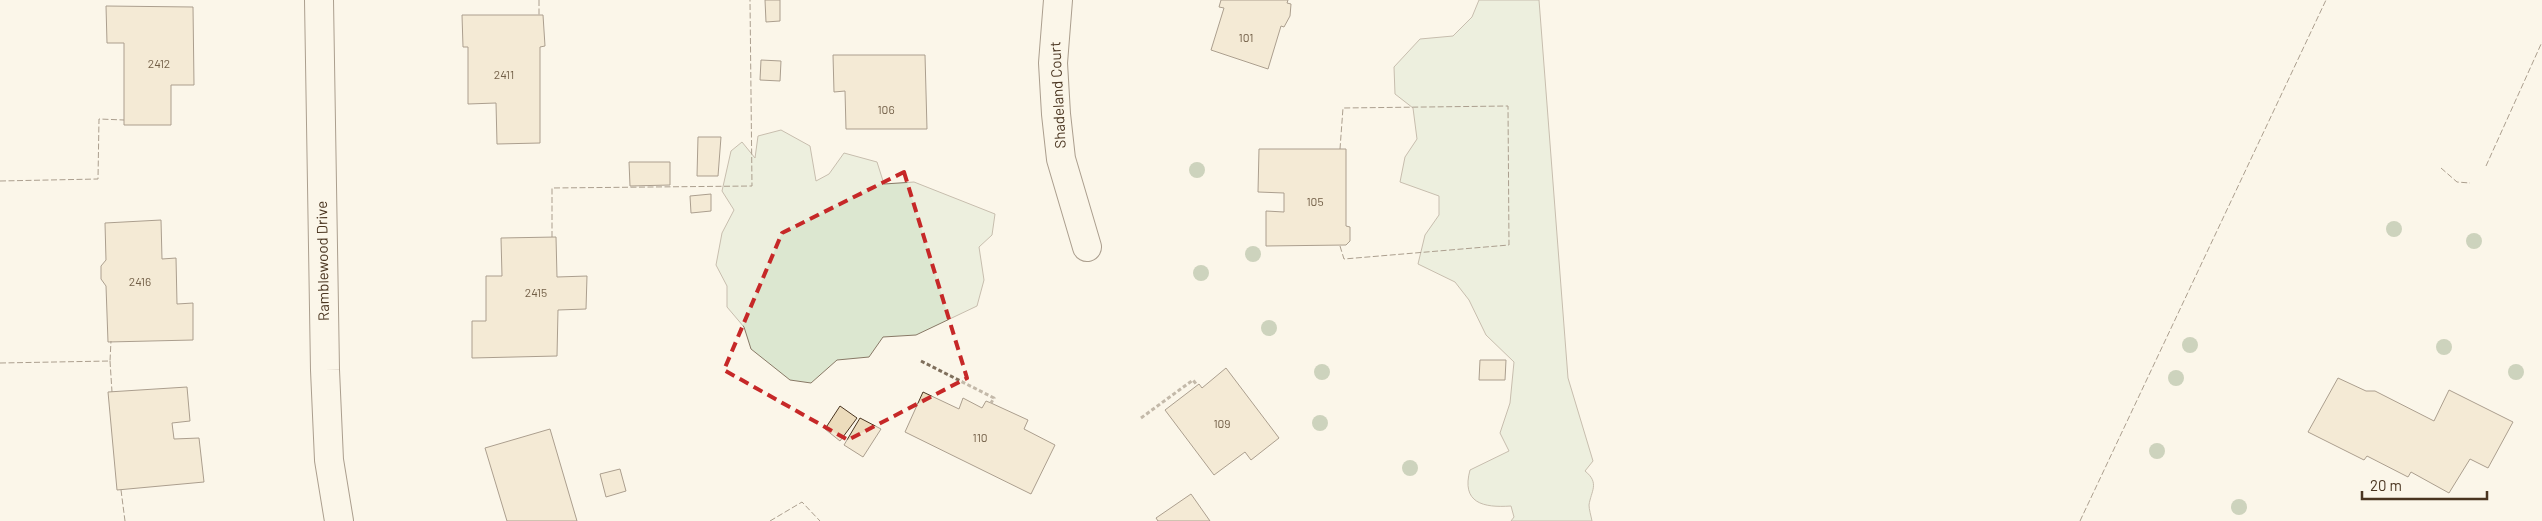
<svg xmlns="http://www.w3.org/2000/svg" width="2542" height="521" font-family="Barlow,sans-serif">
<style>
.green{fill:#dce7d0;stroke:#887966}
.building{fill:#ecdcbc;stroke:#4a3520}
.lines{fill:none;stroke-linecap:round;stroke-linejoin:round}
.minor-casing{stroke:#4a3520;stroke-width:30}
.path{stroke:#7f6f5c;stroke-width:3;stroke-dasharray:4 2.5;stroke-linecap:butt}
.minor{stroke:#fbf6e9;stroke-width:28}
.fence{stroke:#4a3520;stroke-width:1;stroke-dasharray:6 2.5;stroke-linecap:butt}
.tree{fill:#96a887}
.marked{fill:none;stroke:#c62828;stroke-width:4;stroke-dasharray:10 6;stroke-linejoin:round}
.labels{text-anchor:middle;stroke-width:4;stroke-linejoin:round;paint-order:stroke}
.number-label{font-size:12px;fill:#725f47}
.street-label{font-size:15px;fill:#4a3520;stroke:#fbf6e9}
</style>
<rect width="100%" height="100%" fill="#fbf6e9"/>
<path class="green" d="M1479,0H1539L1568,378L1593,461L1585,471C1600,483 1591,491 1589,505C1589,509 1591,516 1592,521H1511L1514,517L1511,506C1483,508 1461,503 1470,470L1509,451L1500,433L1510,403L1514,362L1486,335L1469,300L1455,282L1418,264L1425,235L1439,215V196L1400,182L1405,157L1417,139L1413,108L1395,94L1394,67L1420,39L1453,36L1472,17Z
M781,130L810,146L816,181L829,174L844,153L877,162L884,184L914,182L995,214L992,235L979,247L984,280L977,306L916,335L883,337L869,357L837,360L811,383L790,380L751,349L744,327L727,307V286L716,265L722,233L734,210L722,191L731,151L742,142L755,158L758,136Z"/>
<path class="building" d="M765,0H780V21L766,22Z
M1221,0H1288L1287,3L1291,4L1290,16L1284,27L1281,26L1268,69L1211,50L1224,8L1219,7Z
M106,6L193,7L194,85H171V125H124V43H107Z
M462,15H543L545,46L540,47V143L497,144L496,103L468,104V47H463Z
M833,55H925L927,129H846L845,91L834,92Z
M761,60L781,61L780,81L760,80Z
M698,137H721L718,176H697Z
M1259,149H1346V226L1350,227V241L1346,245L1266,246V211L1284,212V193L1258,192Z
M629,162H670V185L630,186Z
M711,194V211L691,213L690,196Z
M161,220L162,259L176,258L177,304L193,303V340L108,342L106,286L101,279V266L106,260L105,223Z
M556,237L557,277L587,276L586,309L558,310L557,356L472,358V321H486V276H502L501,238Z
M1480,360H1506L1505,380H1479Z
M1226,368L1279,438L1251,460L1245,452L1214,475L1165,410L1199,384L1202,388Z
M2338,378L2366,391H2375L2434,421L2449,390L2513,422L2488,468L2470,459L2449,493L2411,472L2408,477L2367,456L2364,460L2308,432Z
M187,387L190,421L172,423L174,439L199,438L204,482L117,490L108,392Z
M923,392L959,409L963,398L982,408L986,401L991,403L1028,420L1024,429L1055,445L1031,494L905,432Z
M840,406L857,418L840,441L825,429Z
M860,418L881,429L863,457L844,445Z
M550,429L577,521H507L485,448Z
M620,469L626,491L606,497L600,474Z
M1191,494L1210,521H1158L1156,518Z"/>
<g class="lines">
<g class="minor-casing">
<path id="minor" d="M319,0L325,370L329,460L339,521
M1058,0L1053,63L1056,114L1061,159L1087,247"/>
</g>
<path class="path" d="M921,361L994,398L991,403
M1141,418L1193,380L1197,385"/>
<use href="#minor" class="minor"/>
<path class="fence" d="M539,0V15
M2486,166L2542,42
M2441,168L2457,182L2470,183
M0,181L98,179L99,119L124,120
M552,237V188L752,186L750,0
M1340,246L1344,259L1509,245L1508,106L1343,108L1340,149
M110,361L112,392
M0,363L110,361L111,341
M121,490L125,521
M770,521L802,502L820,521
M2080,521L2326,0"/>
</g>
<g class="tree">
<circle cx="1197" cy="170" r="8"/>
<circle cx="2394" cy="229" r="8"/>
<circle cx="2474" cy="241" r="8"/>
<circle cx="1253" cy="254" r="8"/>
<circle cx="1201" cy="273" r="8"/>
<circle cx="1269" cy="328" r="8"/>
<circle cx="2190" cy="345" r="8"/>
<circle cx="2444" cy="347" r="8"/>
<circle cx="1322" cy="372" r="8"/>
<circle cx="2516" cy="372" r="8"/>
<circle cx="2176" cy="378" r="8"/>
<circle cx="1320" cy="423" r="8"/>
<circle cx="2157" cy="451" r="8"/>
<circle cx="1410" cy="468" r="8"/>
<circle cx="2239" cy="507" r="8"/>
</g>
<path d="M0 0H2542V521H0ZM904,172L967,378L848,440L724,370L782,233Z" fill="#fbf6e9" fill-opacity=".55" fill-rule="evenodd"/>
<path class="marked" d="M904,172L967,378L848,440L724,370L782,233Z"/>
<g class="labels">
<g class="number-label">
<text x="1246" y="42">101</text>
<text x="159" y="68">2412</text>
<text x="504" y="79">2411</text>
<text x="886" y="114">106</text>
<text x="1315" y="206">105</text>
<text x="140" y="286">2416</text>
<text x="536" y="297">2415</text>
<text x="1222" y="428">109</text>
<text x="980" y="442">110</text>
</g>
<g class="street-label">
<text transform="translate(1058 95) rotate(-93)" y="5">Shadeland Court</text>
<text transform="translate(323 261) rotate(-91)" y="5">Ramblewood Drive</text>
</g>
</g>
<path d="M2362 491v8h125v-8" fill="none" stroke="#4a3520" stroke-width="2.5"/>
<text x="2370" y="491" font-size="15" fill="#4a3520" stroke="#fbf6e9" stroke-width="4" paint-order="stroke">20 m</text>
</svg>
